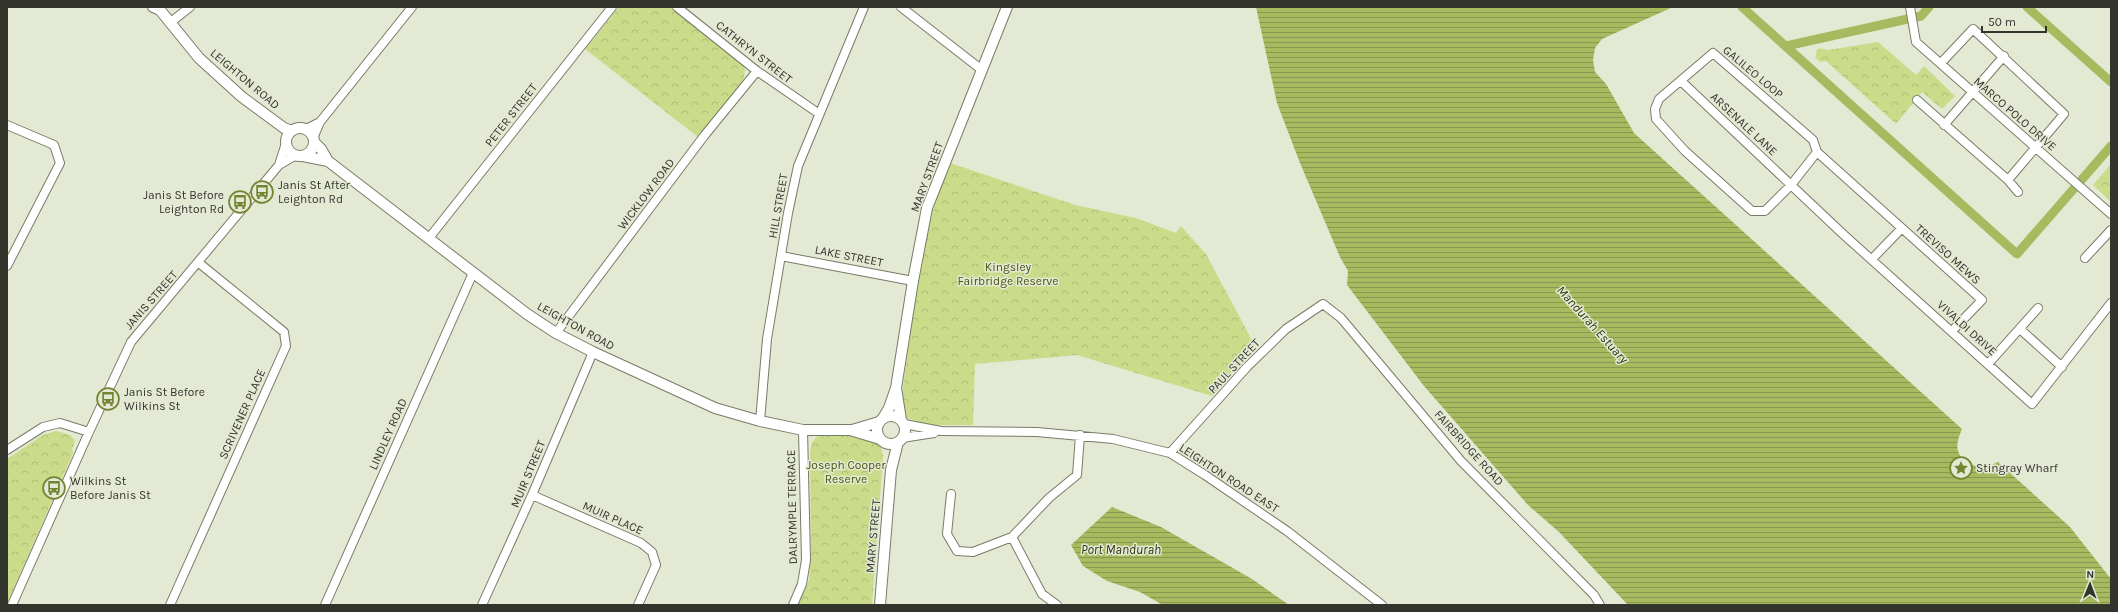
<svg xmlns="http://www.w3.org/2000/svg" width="2118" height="612" font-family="Karla,sans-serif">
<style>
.park{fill:url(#park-crowns)}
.water{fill:url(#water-rules)}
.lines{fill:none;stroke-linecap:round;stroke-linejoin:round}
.canal{stroke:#a8ba5f;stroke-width:9}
.minor-casing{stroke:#777c68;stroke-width:10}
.tertiary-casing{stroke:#777c68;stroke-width:12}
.minor{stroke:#fff;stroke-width:8}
.tertiary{stroke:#fff;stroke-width:10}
.labels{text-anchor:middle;stroke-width:3;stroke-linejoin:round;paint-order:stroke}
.street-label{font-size:12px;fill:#33352d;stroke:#e4e9d4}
.poi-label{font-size:12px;fill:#33352d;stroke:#e4e9d4;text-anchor:start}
.park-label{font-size:12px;fill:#4a5512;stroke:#e4e9d4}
.water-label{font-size:13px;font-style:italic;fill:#2f360f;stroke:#e4e9d4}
</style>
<defs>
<pattern id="park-crowns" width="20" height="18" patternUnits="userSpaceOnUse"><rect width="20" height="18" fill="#cadb89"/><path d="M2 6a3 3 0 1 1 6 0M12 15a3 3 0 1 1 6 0" fill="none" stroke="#aebd77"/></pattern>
<pattern id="water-rules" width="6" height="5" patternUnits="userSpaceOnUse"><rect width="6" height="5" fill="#a8ba5f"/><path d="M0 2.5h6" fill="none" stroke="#89984f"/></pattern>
</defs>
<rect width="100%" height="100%" fill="#e4e9d4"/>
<path class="park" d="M619,7H671L743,65L745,70L743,82L698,137L585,49Z
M1878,42L1916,75L1924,66L1955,96L1942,109L1922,92L1896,124L1826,61L1820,62L1815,57L1817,50L1820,48L1828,50Z
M950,163L1075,205L1136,218L1176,233L1181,226L1206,254L1255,346L1212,396L1077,355L975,364L973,425C952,424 919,430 903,414C901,387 907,361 910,335C918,275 926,219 950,163Z
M2111,164V202L2093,185Z
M56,431L70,435L75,441L72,449L73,453L7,604V459L43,435Z
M820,434L865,435L880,443L883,456L872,605H798L809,580L811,555L810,452L812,442Z"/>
<path class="water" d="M1256,7H1673L1602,39L1595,48L1593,60L1595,72L1606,84L1634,133L1962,429C1951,453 1960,460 1982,469L1998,462L2070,527L2111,579V605H1628L1559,532L1528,505L1424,386L1347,285L1348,271L1340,257L1300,163L1277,103Z
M1112,507L1161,527L1252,579L1289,605H1163L1140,592L1107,581L1083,566L1071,545Z"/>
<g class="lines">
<path class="canal" d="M1742,7L2017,254L2111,146
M2027,7L2111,82
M1786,46L1921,16L1929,7"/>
<g class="minor-casing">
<path id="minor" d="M677,7L757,71L818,113
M901,7L982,70
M1910,7L1916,42L2111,214
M171,22L190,7
M1713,53L1813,140L1817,152L1791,185L1765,211H1752L1685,151L1656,119L1655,109L1659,99Z
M1941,63L1973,29L2064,114L2008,180L2018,192
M1681,81L1844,235L2032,404L2111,303
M1917,100L2008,180
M7,125L54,145L60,163L7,266
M1944,125L2004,56
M306,129L320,122
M314,136L320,122L412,7
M1817,152L1982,300L1952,331
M279,165L296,155
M429,238L612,7
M781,256L913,281
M2085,258L2111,230
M1872,259L1902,228
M2020,329L2062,367
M556,333L704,136L757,71
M1988,364L2038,308
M760,421L767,339L788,213L798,166L864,7
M904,424L941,431L1037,432L1113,439L1170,453L1205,475L1287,531L1382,605
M902,438L934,433
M7,450L43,427L60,423L89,432
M1170,453L1247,367L1286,329L1323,304L1341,318L1461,461L1594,595L1600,605
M951,494L947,534L957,551L973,552L1012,537L1049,498L1077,475L1080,435
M532,495L641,543L652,552L656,565L638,605
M1012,537L1042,594L1057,605
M12,605L89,432L131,342L279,165L286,143
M170,605L286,346L284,332L199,263
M325,605L473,273
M482,605L532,495L593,352
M793,605L802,584L806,560L803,430"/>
</g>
<g class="tertiary-casing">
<path id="tertiary" d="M153,7L160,10L199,58L242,97L284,128L292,131
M286 142a14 14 0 1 1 28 0a14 14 0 1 1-28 0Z
M314,142L321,149L328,161
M303,156L328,161L527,314L556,333L593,352L715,408L760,421L803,430H850L880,439
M896,388L901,420
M877 430a14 14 0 1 1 28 0a14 14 0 1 1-28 0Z
M883,418L889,408L896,388L913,281L927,208L1007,7
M852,430L879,422
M880,605L891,470L898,442"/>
</g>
<use href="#minor" class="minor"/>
<use href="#tertiary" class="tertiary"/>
</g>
<defs>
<g id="bus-ring" transform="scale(1.15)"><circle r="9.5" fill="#e4e9d4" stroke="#758433" stroke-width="1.5"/><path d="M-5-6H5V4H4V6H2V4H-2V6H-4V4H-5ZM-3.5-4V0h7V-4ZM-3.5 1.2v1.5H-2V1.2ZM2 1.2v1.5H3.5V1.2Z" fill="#758433"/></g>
<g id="sight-ring" transform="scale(1.15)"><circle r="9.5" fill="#e4e9d4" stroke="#758433" stroke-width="1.5"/><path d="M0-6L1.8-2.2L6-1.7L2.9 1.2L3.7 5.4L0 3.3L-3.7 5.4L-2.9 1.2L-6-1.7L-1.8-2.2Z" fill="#758433"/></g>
</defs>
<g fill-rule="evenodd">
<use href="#bus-ring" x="262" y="192"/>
<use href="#bus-ring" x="240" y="202"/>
<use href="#bus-ring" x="108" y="399"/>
<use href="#sight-ring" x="1961" y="468"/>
<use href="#bus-ring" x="54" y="488"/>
</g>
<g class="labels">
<g class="street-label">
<text transform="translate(754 52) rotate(38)" y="4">CATHRYN STREET</text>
<text transform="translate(1753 72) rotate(40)" y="4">GALILEO LOOP</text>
<text transform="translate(245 79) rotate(40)" y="4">LEIGHTON ROAD</text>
<text transform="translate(2015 114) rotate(41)" y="4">MARCO POLO DRIVE</text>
<text transform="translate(511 115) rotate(-52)" y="4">PETER STREET</text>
<text transform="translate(1744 124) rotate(43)" y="4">ARSENALE LANE</text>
<text transform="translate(927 177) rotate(-70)" y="4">MARY STREET</text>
<text transform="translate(646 194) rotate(-53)" y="4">WICKLOW ROAD</text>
<text transform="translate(778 206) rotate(-80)" y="4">HILL STREET</text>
<text transform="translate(1948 254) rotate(42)" y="4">TREVISO MEWS</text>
<text transform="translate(849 256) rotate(11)" y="4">LAKE STREET</text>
<text transform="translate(151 300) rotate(-49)" y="4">JANIS STREET</text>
<text transform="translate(576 326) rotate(29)" y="4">LEIGHTON ROAD</text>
<text transform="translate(1967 328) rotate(42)" y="4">VIVALDI DRIVE</text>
<text transform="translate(1234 366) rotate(-47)" y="4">PAUL STREET</text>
<text transform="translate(242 414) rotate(-66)" y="4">SCRIVENER PLACE</text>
<text transform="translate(388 434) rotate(-66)" y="4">LINDLEY ROAD</text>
<text transform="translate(1469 448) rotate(48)" y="4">FAIRBRIDGE ROAD</text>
<text transform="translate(528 474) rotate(-67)" y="4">MUIR STREET</text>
<text transform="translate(1229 478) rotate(33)" y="4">LEIGHTON ROAD EAST</text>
<text transform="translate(792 507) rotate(-91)" y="4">DALRYMPLE TERRACE</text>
<text transform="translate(613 518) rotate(24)" y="4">MUIR PLACE</text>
<text transform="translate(873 536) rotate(-85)" y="4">MARY STREET</text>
</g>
<g class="poi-label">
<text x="278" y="189">Janis St After<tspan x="278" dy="14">Leighton Rd</tspan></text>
<text x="224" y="199" text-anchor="end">Janis St Before<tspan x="224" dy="14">Leighton Rd</tspan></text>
<text x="124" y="396">Janis St Before<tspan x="124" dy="14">Wilkins St</tspan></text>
<text x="1976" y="472">Stingray Wharf</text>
<text x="70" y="485">Wilkins St<tspan x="70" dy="14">Before Janis St</tspan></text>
</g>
<g class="park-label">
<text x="1008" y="271">Kingsley<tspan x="1008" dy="14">Fairbridge Reserve</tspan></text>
<text x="846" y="469">Joseph Cooper<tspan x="846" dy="14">Reserve</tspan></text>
</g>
<g class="water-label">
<text transform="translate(1593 324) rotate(48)" y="5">Mandurah Estuary</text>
<text x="1121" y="554">Port Mandurah</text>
</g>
</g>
<rect width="2118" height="612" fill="none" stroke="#33352d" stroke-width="16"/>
<g transform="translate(2090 584) rotate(1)" stroke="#e4e9d4" stroke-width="3" paint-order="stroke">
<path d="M0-3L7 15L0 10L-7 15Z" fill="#33352d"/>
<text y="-6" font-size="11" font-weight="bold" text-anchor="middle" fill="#33352d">N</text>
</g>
<path d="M1982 26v6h64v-6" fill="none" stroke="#33352d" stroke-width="2"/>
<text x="1988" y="26" font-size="12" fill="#33352d" stroke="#e4e9d4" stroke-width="3" paint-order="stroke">50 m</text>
</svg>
